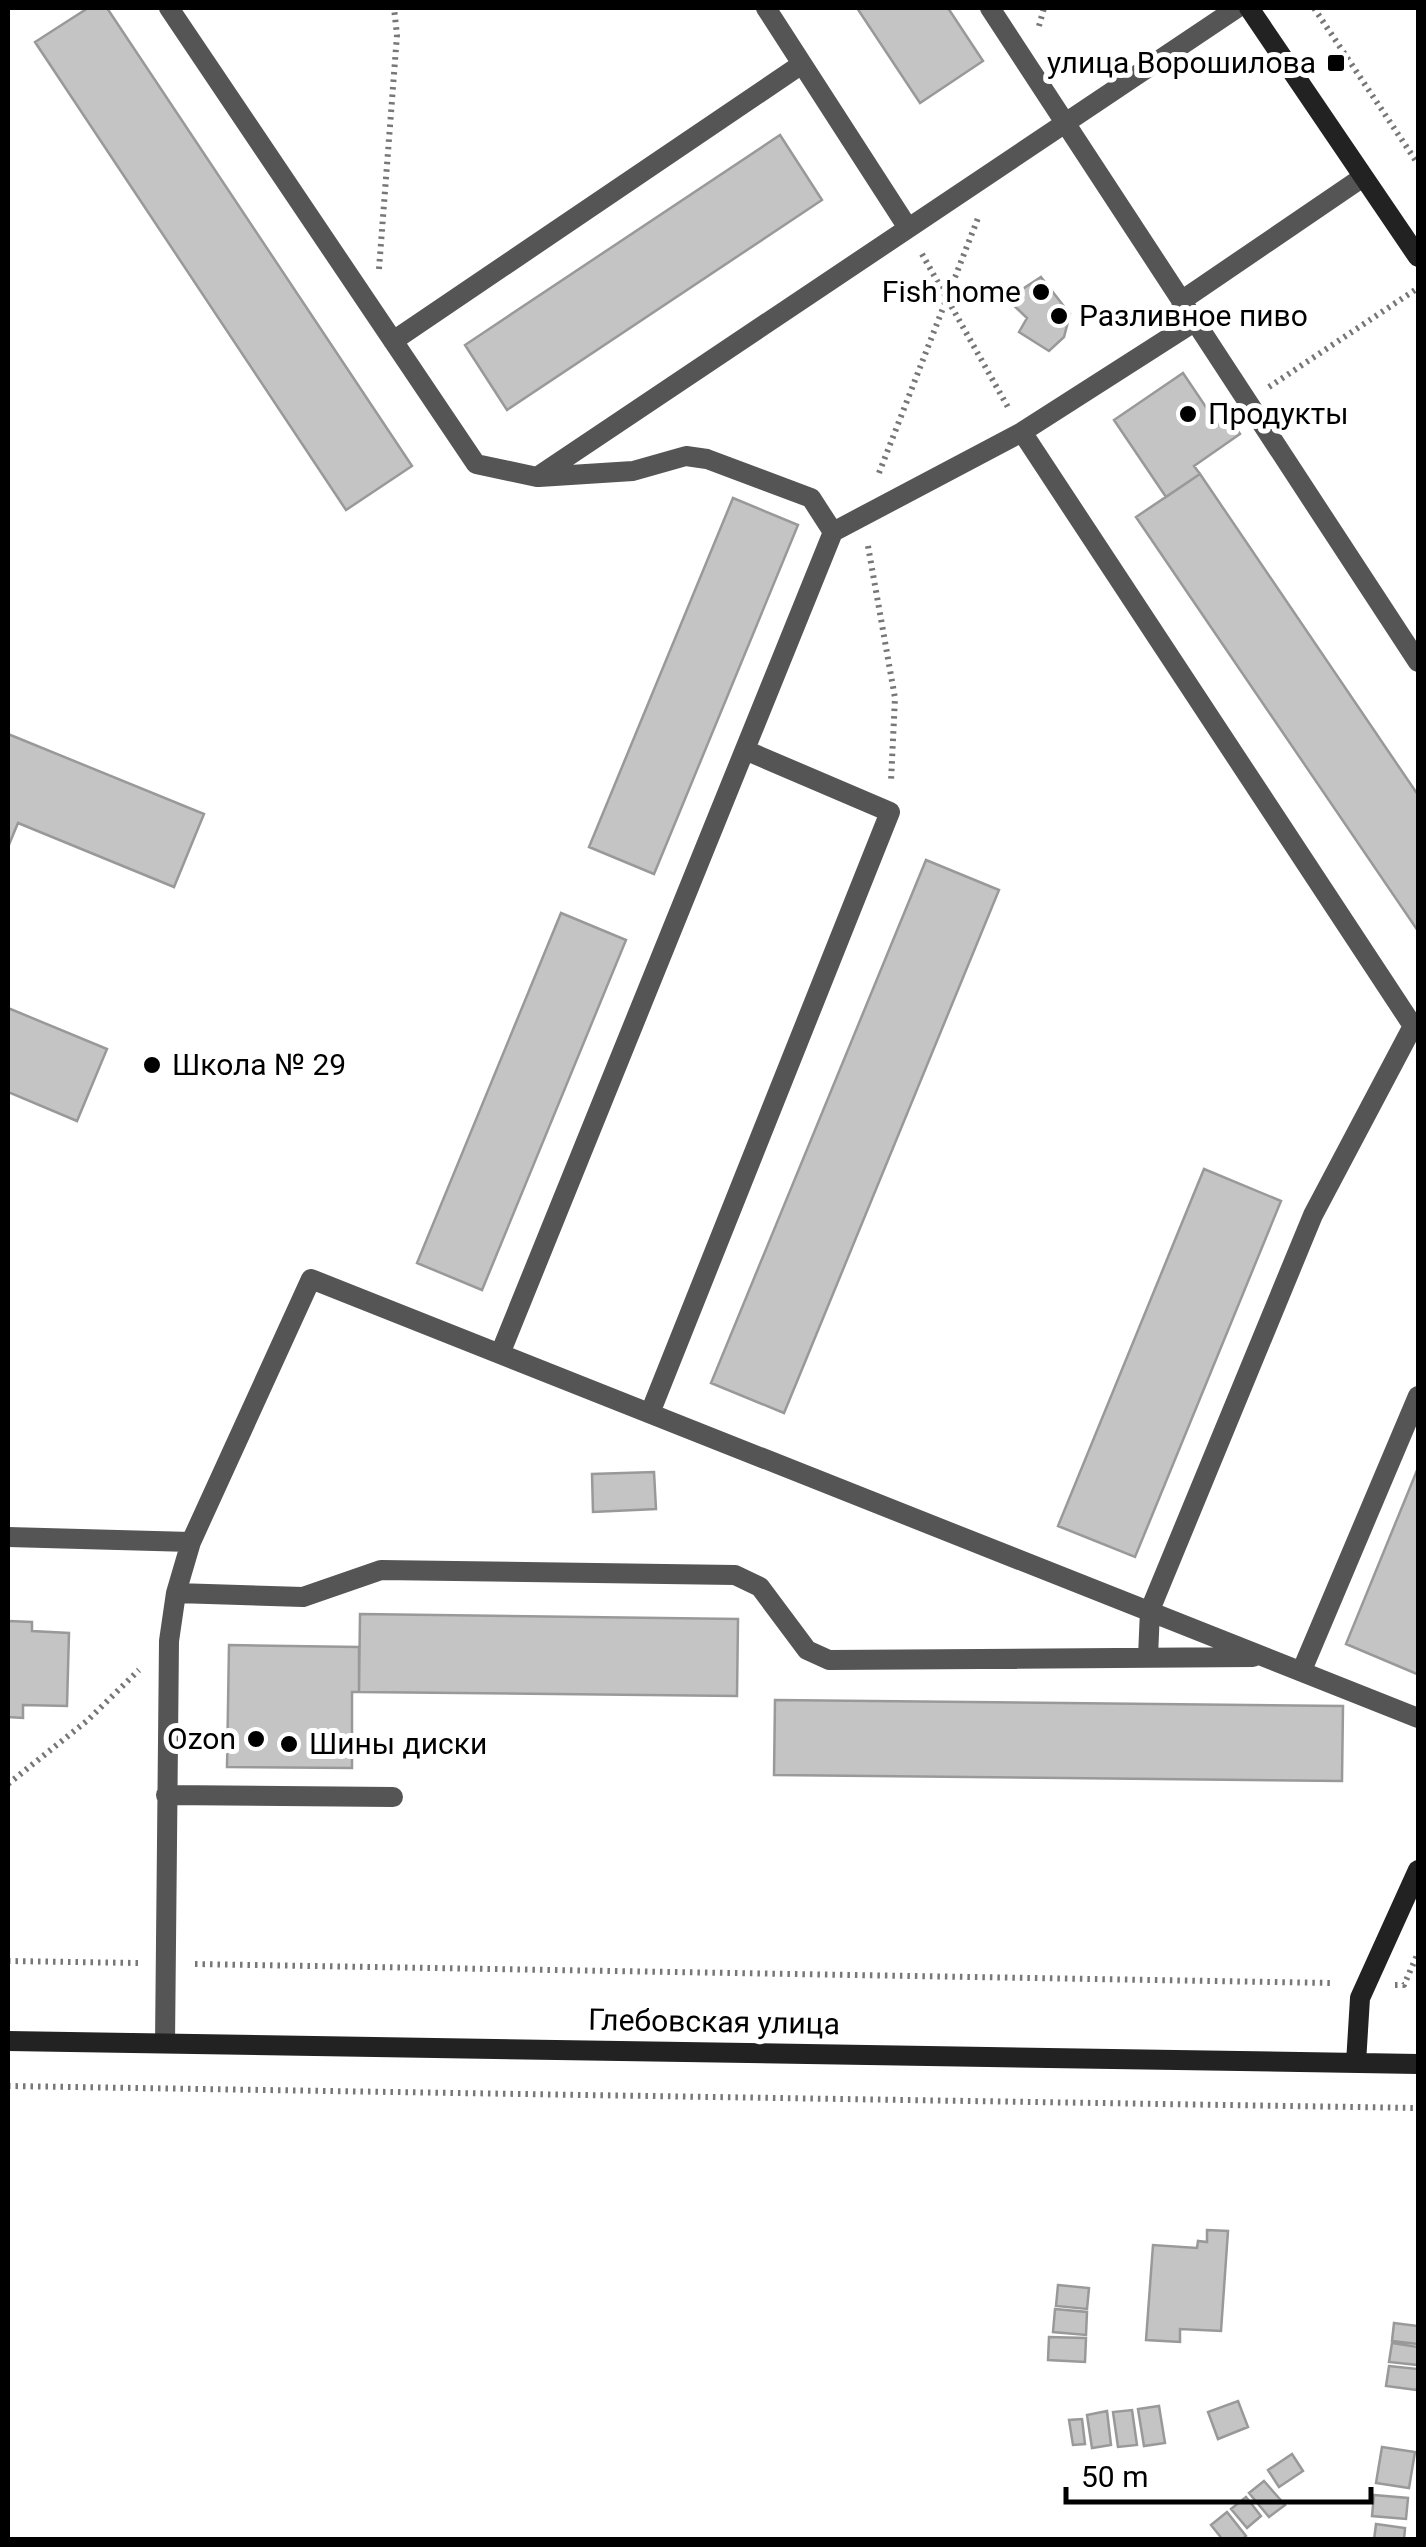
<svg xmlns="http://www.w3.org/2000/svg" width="1426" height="2547" font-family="Roboto,sans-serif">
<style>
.building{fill:#c4c4c4;stroke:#999;stroke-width:2.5}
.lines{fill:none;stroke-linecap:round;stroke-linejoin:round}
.path{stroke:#777;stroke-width:6;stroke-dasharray:2.5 5;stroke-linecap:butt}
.lane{stroke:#555;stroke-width:20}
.secondary{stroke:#222;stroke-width:20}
.poi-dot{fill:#000;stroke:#fff;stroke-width:4}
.labels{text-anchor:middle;stroke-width:10;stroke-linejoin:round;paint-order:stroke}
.poi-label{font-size:30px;fill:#000;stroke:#fff;text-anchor:start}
.street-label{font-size:30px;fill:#000;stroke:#fff}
</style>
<rect width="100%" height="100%" fill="#fff"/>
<path class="building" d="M88,8H107L412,466L346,510L35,42Z
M857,8H948L983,61L920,103Z
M780,135L822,200L507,410L465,345Z
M1041,277L1070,314L1064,337L1049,351L1019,332L1027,318L1007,299Z
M1183,373L1218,425L1229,418L1240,434L1194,466L1200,474L1166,497L1114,420Z
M1200,474L1418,795V931L1136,517Z
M733,498L798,525L654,874L589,847Z
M8,734L204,814L174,887L18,823L8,847Z
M926,860L999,890L784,1413L711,1383Z
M561,913L626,940L482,1290L417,1263Z
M8,1008L107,1049L77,1121L8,1092Z
M1204,1169L1281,1201L1135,1557L1058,1526Z
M1418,1468V1671L1417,1674L1346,1644Z
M654,1472L656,1509L593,1512L592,1474Z
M360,1614L738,1619L737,1696L359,1692Z
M8,1621L32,1622V1631L69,1633L67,1706L23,1705V1718L8,1717Z
M229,1645L359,1647V1692H352V1768L227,1767Z
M775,1700L1343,1706L1342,1781L774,1775Z
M1207,2230L1228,2231L1221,2331L1180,2329V2342L1146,2340L1153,2245L1197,2248L1198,2241L1207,2242Z
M1058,2285L1089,2288L1087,2309L1056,2306Z
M1055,2309L1087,2312L1086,2335L1053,2332Z
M1394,2323L1418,2326V2344L1392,2341Z
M1049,2337L1086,2338L1085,2362L1048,2360Z
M1392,2343L1418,2347V2365L1389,2362Z
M1389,2366L1418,2369L1417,2390L1386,2386Z
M1238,2401L1248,2427L1218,2439L1208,2412Z
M1159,2406L1165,2443L1144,2446L1138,2409Z
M1132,2410L1137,2445L1118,2447L1113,2412Z
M1107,2411L1111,2445L1092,2448L1087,2415Z
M1082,2419L1085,2444L1073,2445L1069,2420Z
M1382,2447L1415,2452L1409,2488L1376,2483Z
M1292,2454L1303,2471L1279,2487L1268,2470Z
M1264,2481L1285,2505L1269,2517L1249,2493Z
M1374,2495L1408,2498L1406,2519L1372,2516Z
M1246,2497L1261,2516L1247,2528L1231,2509Z
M1227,2512L1246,2536L1242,2540H1223L1211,2525Z
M1376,2524L1405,2528L1404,2540H1374Z"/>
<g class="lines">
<path class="path" d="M1314,8L1418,164
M1039,26L1044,8
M922,254L1009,409
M379,269L397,35L394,8
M1269,387L1418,288
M879,473L978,218
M868,546L895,698L891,781
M8,1784L88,1720L139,1670
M8,1961L138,1963
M195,1964L1333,1983
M1395,1985H1404L1418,1953
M8,2086L1418,2108"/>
<path class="lane" d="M169,8L476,464L537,477L1237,8
M766,8L908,228
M990,8L1418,662
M1181,301L1363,177
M393,341L802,64
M539,477L633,471L686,456L707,459L811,498L833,532
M500,1354L833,532L1022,432
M650,1413L890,812L745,750
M8,1537L191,1542
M176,1593L303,1597L381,1570L735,1575L760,1587L807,1650L829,1660L1253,1657
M1148,1657L1150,1610L1313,1215L1413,1026L1022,432L1194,322
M1302,1670L1418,1396
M166,1795L393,1797
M165,2043L169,1641L176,1593L191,1542L311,1279L1418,1718"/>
<path class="secondary" d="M1249,8L1418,257
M8,2041L1418,2064
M1356,2063L1360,1998L1418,1870"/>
</g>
<g class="poi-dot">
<rect x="1326" y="53" width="20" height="20" rx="5"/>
<circle cx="1041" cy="292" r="10"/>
<circle cx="1059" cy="316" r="10"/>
<circle cx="1188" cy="414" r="10"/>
<circle cx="152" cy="1065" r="10"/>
<circle cx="256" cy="1739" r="10"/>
<circle cx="289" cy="1744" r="10"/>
</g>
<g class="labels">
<g class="poi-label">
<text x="1316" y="73" text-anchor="end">улица Ворошилова</text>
<text x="1021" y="302" text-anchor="end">Fish home</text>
<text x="1079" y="326">Разливное пиво</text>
<text x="1208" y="424">Продукты</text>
<text x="172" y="1075">Школа № 29</text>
<text x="236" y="1749" text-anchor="end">Ozon</text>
<text x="309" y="1754">Шины диски</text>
</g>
<g class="street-label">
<text transform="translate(714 2022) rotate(1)" y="10">Глебовская улица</text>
</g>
</g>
<rect width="1426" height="2547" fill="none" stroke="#000000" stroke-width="20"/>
<path d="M1066 2487v15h305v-15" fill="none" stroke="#000000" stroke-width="5"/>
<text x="1081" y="2487" font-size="30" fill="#000000" stroke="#ffffff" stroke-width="8" paint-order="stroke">50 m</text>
</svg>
